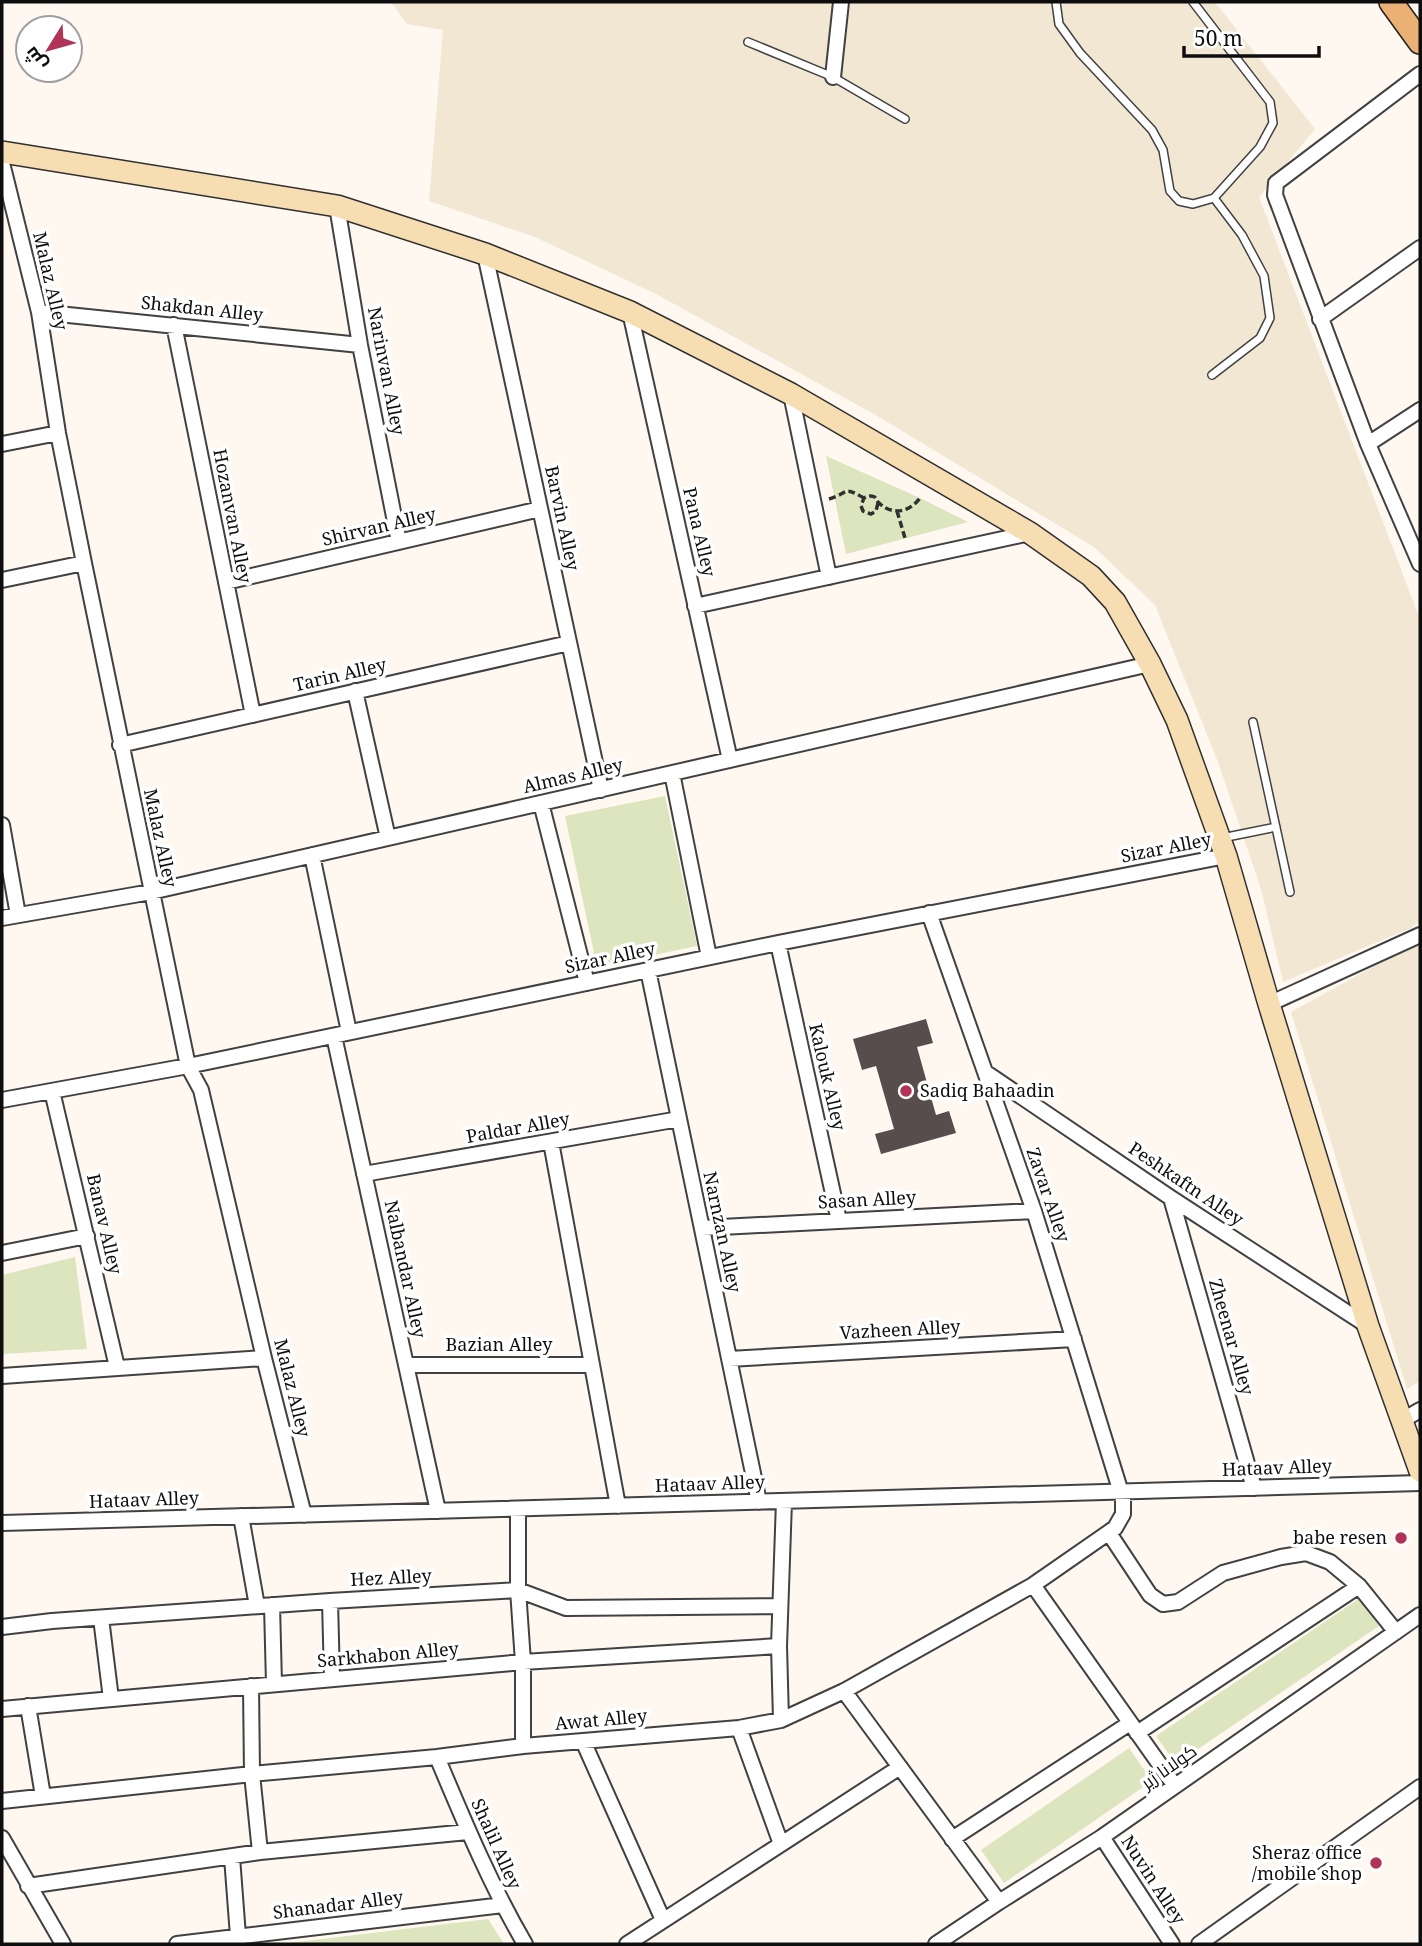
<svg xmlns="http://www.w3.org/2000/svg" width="1422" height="1946" font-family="'Noto Serif',Cairo,serif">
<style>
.farmland{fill:#f2e7d3}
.green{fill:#dce5bd}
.building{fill:#564d4c}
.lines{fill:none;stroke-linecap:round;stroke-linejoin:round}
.lane-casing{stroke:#414141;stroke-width:10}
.street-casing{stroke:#414141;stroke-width:18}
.secondary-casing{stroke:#303030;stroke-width:24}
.primary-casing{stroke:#1f1f1f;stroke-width:26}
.path{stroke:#303030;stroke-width:3.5;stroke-dasharray:7 3.5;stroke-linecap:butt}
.lane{stroke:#fff;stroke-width:7}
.street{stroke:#fff;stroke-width:14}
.secondary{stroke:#f7deb2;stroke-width:21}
.primary{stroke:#ebb073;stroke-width:23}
.poi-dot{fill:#b13358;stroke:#fff;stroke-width:2.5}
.labels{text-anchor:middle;stroke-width:7;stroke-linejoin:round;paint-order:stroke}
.street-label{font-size:18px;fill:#0e0e0e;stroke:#fff}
.poi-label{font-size:18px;fill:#0e0e0e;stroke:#fff;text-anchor:end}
</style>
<rect width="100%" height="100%" fill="#fef8f1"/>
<path class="farmland" d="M391,2H1215L1315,129L1259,197L1420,619V921L1411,928L1283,982L1261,889L1218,762L1155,605L1094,547L874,414L656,294L535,237L429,201L443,30L407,24Z
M1420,941V1381L1407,1389L1291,1012Z"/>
<path class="green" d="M826,456L920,498L968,522L846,554Z
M665,796L697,946L597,967L565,816Z
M75,1257L87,1349L2,1354V1275Z
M1360,1598L1379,1626L1176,1764L1156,1736Z
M1129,1748L1152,1781L1004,1883L981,1850Z
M488,1919L504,1944H281Z"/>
<path class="building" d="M926,1019L933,1043L917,1047L936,1115L949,1111L956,1133L881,1154L875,1134L894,1129L876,1066L862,1070L853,1039Z"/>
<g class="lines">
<g class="lane-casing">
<path id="lane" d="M1056,2L1059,24L1080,53L1152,130L1163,150L1170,191L1179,201L1193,204L1214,198
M1193,2L1270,102L1273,123L1260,147L1214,198L1242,235L1264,276L1270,318L1260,338L1212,375
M748,42L833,77L905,119
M1253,722L1290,892
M1222,838L1276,827"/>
</g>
<g class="street-casing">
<path id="street" d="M1420,74L1276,183L1275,195L1368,444L1420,564
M833,77L841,2
M2,163L39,312L58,433L84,563L188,1066L201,1090L264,1358L304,1515
M337,206L360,345L399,542
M485,254L601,790
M39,312L360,345
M630,312L730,760
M1320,319L1420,248
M174,325L253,715
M791,394L829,577
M2,444L58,433
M1368,444L1420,410
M2,580L84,563
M226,582L540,509
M695,606L1030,533
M355,691L388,838
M120,745L569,643
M672,773L709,957
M541,803L587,983
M2,825L18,915
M312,855L349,1032
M2,918L151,892L1150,664
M778,943L839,1221
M648,970L759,1502
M1269,1004L1420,935
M334,1036L438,1511
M985,1072L1171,1198L1368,1326
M52,1091L117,1367
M2,1100L188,1066L778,943L1226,856
M551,1142L618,1506
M364,1174L679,1119
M1171,1198L1254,1488
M702,1228L1034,1211
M2,1253L87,1236
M729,1359L1074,1339
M406,1365H592
M2,1376L264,1358
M1401,1421L1420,1410
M518,1509V1590L523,1662V1746
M241,1516L257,1606
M2,1523L1420,1483
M1109,1533L1150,1595L1163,1604L1178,1602L1223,1573L1281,1557L1306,1553L1330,1562L1359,1586L1396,1632
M1033,1585L1175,1786
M330,1601L332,1679
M272,1605L274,1684
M101,1618L111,1699
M2,1627L52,1621L330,1601L518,1590L566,1608L780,1606
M251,1686L252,1774L260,1852
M844,1691L999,1902
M28,1706L43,1796
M2,1709L523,1662L779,1646
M781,1720L779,1646L784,1501
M739,1728L781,1844
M1137,1733L1359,1586
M583,1741L663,1920
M437,1757C464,1821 490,1884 525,1944
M2,1801L252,1774L437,1757L523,1746L739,1728L781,1720L844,1691L1033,1585L1115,1528L1123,1514V1499L1034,1211L929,913
M1102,1837L1172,1944
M2,1838L63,1944
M952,1839L1130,1723
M232,1857L238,1936
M28,1886L260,1852L468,1832
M177,1944L503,1905
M627,1944L900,1767
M936,1944L999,1902L1102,1837L1420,1615
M1199,1944L1420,1787"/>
</g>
<g class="secondary-casing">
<path id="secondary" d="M2,152L337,206L485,254L630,312L791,394L1030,533L1091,576L1115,602L1150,664L1177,720L1226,856L1269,1004L1368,1326L1420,1471"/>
</g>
<g class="primary-casing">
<path id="primary" d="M1391,2L1420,42"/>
</g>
<path class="path" d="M829,499C851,492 842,486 864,498
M878,503L876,511L871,514L863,511L861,506L864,498C866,497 868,496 870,496C877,496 875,499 879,503C892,516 910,512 920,498
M897,511L905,538"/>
<use href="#lane" class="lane"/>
<use href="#street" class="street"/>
<use href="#secondary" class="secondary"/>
<use href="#primary" class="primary"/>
</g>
<g class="poi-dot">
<circle cx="906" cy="1091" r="7"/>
<circle cx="1401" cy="1538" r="7"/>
<circle cx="1376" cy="1863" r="7"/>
</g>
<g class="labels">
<g class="street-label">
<text transform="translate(50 281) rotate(77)" y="6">Malaz Alley</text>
<text transform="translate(202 309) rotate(6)" y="6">Shakdan Alley</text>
<text transform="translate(386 371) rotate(79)" y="6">Narinvan Alley</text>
<text transform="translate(232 516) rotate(79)" y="6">Hozanvan Alley</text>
<text transform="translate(562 518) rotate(78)" y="6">Barvin Alley</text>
<text transform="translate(379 527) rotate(-13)" y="6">Shirvan Alley</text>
<text transform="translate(699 532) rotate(77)" y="6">Pana Alley</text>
<text transform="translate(340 675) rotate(-13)" y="6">Tarin Alley</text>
<text transform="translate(573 776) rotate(-13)" y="6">Almas Alley</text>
<text transform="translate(160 838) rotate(78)" y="6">Malaz Alley</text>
<text transform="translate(1166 848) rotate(-11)" y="6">Sizar Alley</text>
<text transform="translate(610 958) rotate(-12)" y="6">Sizar Alley</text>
<text transform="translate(827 1077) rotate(77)" y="6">Kalouk Alley</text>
<text transform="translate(518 1128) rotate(-10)" y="6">Paldar Alley</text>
<text transform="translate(1186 1184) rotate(34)" y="6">Peshkaftn Alley</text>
<text transform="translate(1048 1195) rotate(71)" y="6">Zavar Alley</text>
<text transform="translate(867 1200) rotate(-3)" y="6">Sasan Alley</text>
<text transform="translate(104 1224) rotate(77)" y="6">Banav Alley</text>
<text transform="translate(722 1232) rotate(78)" y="6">Narnzan Alley</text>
<text transform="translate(405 1269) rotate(78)" y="6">Nalbandar Alley</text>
<text transform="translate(900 1330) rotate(-3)" y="6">Vazheen Alley</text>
<text transform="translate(1231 1337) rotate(74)" y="6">Zheenar Alley</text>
<text x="499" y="1351">Bazian Alley</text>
<text transform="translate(292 1388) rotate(76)" y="6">Malaz Alley</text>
<text transform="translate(1277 1468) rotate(-2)" y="6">Hataav Alley</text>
<text transform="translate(710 1484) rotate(-2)" y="6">Hataav Alley</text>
<text transform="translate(144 1500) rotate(-2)" y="6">Hataav Alley</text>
<text transform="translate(391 1578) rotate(-3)" y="6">Hez Alley</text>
<text transform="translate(388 1655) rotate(-5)" y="6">Sarkhabon Alley</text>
<text transform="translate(601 1720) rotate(-5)" y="6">Awat Alley</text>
<text transform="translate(1169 1767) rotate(-35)" y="6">کولانا ژیر</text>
<text transform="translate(496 1844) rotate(66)" y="6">Shalil Alley</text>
<text transform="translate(1153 1880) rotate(57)" y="6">Nuvin Alley</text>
<text transform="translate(338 1905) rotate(-7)" y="6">Shanadar Alley</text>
</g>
<g class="poi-label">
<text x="920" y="1097" text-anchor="start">Sadiq Bahaadin</text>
<text x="1387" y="1544">babe resen</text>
<text x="1362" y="1859">Sheraz office<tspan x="1362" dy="21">/mobile shop</tspan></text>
</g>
</g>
<rect width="1422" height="1946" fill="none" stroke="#0e0e0e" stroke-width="7"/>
<g transform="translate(49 49) rotate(233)"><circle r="33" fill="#ffffff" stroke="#9f9f9f" stroke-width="2"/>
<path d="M0-5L12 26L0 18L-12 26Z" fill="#b13358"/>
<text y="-10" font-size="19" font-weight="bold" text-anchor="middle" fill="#0e0e0e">ش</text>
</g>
<path d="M1184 46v10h135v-10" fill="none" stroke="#0e0e0e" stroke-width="3.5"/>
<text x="1194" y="46" font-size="21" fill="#0e0e0e" stroke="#ffffff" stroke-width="5" paint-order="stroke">50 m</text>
</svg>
